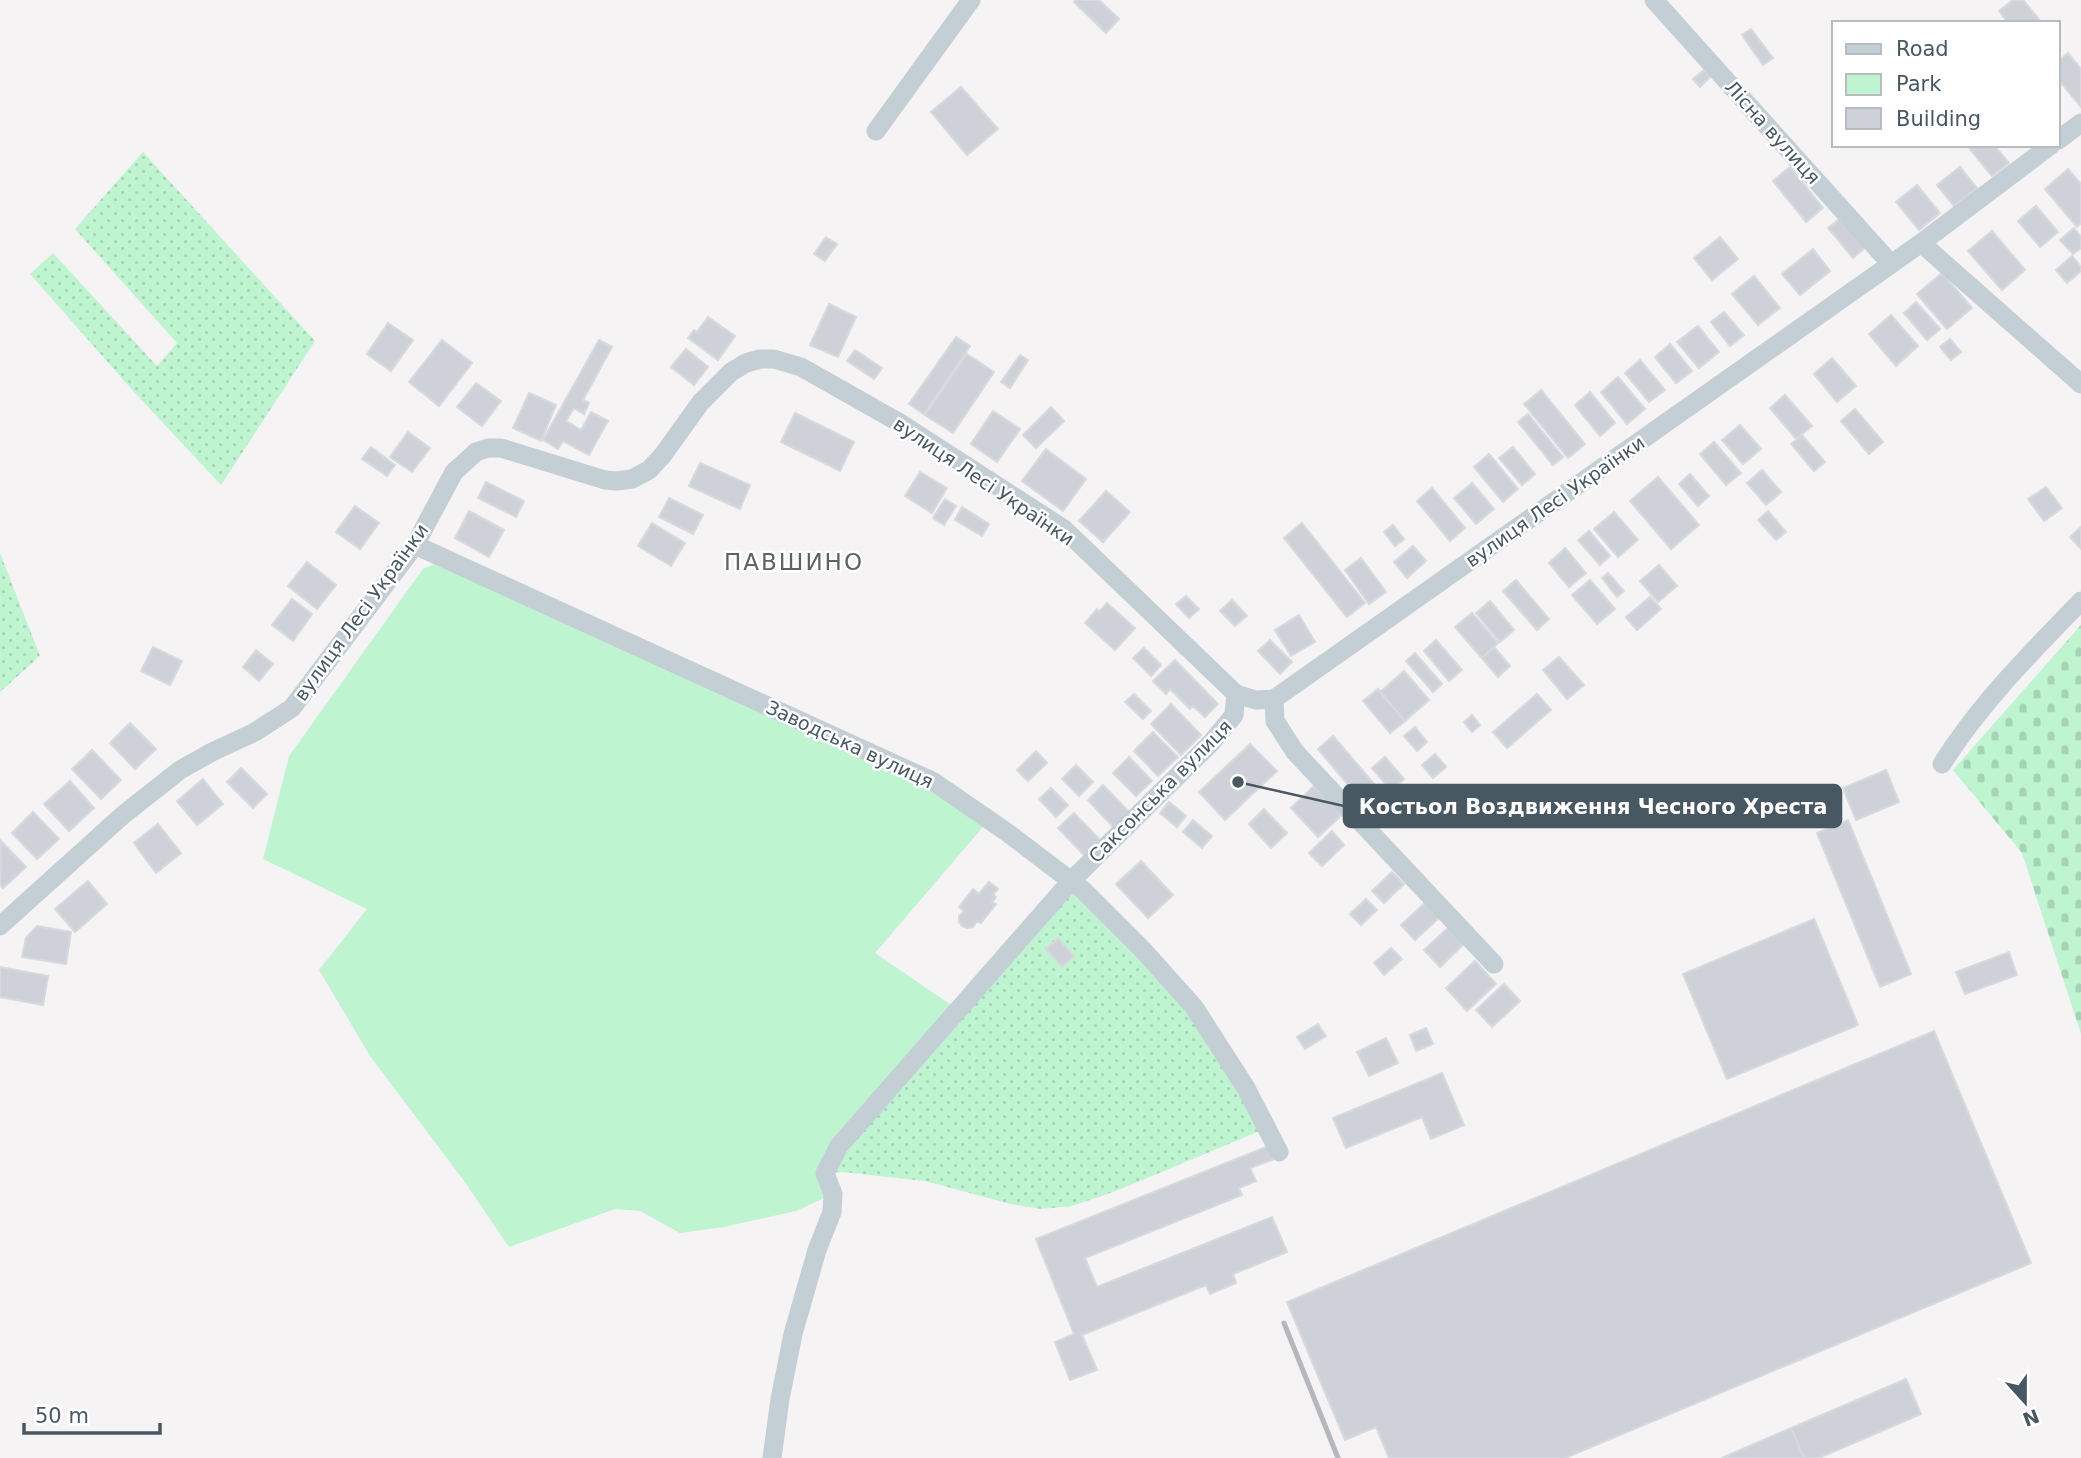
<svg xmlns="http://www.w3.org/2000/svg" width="2081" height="1458" font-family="'DejaVu Sans',sans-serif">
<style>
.grass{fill:url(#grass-dots)}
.cemetery{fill:url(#cemetery-stones)}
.park{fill:#bff4d1}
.building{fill:#ced2d8;stroke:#d6d9de;stroke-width:2}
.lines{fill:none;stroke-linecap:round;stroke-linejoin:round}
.minor{stroke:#c3ced5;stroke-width:19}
.rail{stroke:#b4b8bd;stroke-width:5}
.labels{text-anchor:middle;stroke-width:5;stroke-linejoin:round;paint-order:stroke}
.street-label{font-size:19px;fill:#485862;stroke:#fff}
.quarter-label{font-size:23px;letter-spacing:2px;fill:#5e6368;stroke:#fff}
.leader{fill:none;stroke:#485862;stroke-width:2.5}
.callout-dot{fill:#485862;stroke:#fff;stroke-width:2.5}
.callout{fill:#485862;stroke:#485862;stroke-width:2.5}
.callout-label{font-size:21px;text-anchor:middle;font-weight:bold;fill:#fff}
</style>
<defs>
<pattern id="grass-dots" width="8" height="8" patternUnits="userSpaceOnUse" patternTransform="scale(1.75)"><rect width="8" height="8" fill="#bff4d1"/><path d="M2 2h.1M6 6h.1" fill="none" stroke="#a6d3b6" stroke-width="1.8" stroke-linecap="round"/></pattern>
<pattern id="cemetery-stones" width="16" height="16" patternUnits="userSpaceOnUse" patternTransform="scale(1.75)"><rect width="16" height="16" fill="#bff4d1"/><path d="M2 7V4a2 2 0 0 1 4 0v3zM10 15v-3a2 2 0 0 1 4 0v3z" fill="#a6d3b6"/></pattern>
</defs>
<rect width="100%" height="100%" fill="#f5f3f3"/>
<path class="grass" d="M143,152L315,341L221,485L134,392L30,274L53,253L157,366L177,343L75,229Z
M0,553L40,656L0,692Z
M1071,881L1143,950L1267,1128L1116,1191L1072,1206L1041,1209L1011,1204L925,1181L843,1172L825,1173Z"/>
<path class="cemetery" d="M2081,625V1034L2022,853L1953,770Z"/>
<path class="park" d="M446,559L864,749L989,820L875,953L957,1009L839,1146L833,1194L796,1211L724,1227L680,1233L640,1211L615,1209L509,1247L462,1178L370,1056L319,970L367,909L263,859L289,756L423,569Z"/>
<path class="building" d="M1076,0H1099L1119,19L1106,33L1074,2Z
M2013,0H2023L2042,23H2008L1999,11Z
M1751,29L1773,58L1763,65L1742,35Z
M2068,53L2081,69V107L2058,79V61Z
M1704,70L1710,77L1700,87L1693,79Z
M961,87L998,129L967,155L931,112Z
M1973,145H1994L2009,163L1992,176L1969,148Z
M1790,167L1823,208L1806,222L1773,181Z
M1960,167L1977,188L1954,206L1937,185Z
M2068,169L2081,184V223L2077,227L2045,189Z
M1917,185L1940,213L1919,230L1896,202Z
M2036,206L2058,232L2040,247L2018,221Z
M1843,216L1867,246L1853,258L1828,228Z
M2074,228L2081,237V248L2073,254L2060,240Z
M1992,231L2025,270L2002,290L1968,251Z
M826,237L837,244L825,261L814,254Z
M1720,237L1738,259L1712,280L1694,258Z
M1813,249L1830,271L1800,295L1782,274Z
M2072,256L2081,267V271L2067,283L2056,270Z
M1942,273L1972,308L1947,329L1917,294Z
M1754,276L1780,308L1758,325L1732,294Z
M1916,302L1940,329L1927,340L1904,313Z
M829,304L856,317L838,357L810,345Z
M1724,312L1744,335L1730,346L1711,322Z
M1891,315L1918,346L1896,366L1869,334Z
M708,317L735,336L718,360L688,338L694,330L697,332Z
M388,323L413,340L391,371L367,354Z
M1698,326L1719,352L1699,368L1677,342Z
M956,337L970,346L924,414L909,404Z
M1950,339L1961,352L1951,360L1940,347Z
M442,340L472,363L439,406L409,382Z
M599,340L612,347L583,400L589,403L584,414L574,408L566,421L581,430L591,412L608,421L589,455L563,441L558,449L543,440Z
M1670,344L1692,371L1676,383L1655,357Z
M686,349L708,367L694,385L671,367Z
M855,350L882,368L874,379L847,361Z
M967,354L994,372L953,433L925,415Z
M1020,355L1028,360L1010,388L1001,382Z
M1832,358L1856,386L1837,402L1814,374Z
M1640,360L1665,390L1649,402L1625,373Z
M1618,377L1645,409L1627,424L1601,392Z
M476,383L501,401L482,426L457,407Z
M1541,390L1585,444L1568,458L1524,404Z
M1590,392L1615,423L1600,436L1575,405Z
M529,393L556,405L541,441L513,428Z
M1785,395L1812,426L1796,439L1770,408Z
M1051,407L1064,421L1036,448L1023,435Z
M1855,409L1883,442L1869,454L1841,421Z
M993,411L1020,429L997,462L971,444Z
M795,413L854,442L840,471L781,442Z
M1528,414L1563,457L1553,465L1518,422Z
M1740,425L1761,449L1743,464L1722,440Z
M408,432L430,448L412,472L390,457Z
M1802,435L1825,462L1814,471L1791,444Z
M1714,442L1741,473L1726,485L1700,454Z
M371,447L395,465L387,476L362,459Z
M1513,447L1535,474L1522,485L1499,458Z
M1046,449L1086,479L1063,511L1022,481Z
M1489,454L1518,489L1503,502L1474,467Z
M700,463L750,485L740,509L689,486Z
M1762,470L1781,492L1766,505L1747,483Z
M920,472L947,488L932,513L905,496Z
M1690,474L1709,496L1698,506L1679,484Z
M1658,477L1699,525L1671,549L1630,501Z
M486,482L524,501L516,517L478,498Z
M1472,483L1494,509L1476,524L1454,498Z
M2046,487L2062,508L2044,521L2028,499Z
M1432,488L1465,528L1450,541L1417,501Z
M1106,491L1130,512L1103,542L1079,521Z
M669,498L703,515L693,534L659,517Z
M945,499L956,506L944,525L933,518Z
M355,506L379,523L360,549L336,532Z
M962,507L989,524L982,536L955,520Z
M469,511L504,530L489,557L455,538Z
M1768,511L1786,532L1776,540L1758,520Z
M1614,512L1638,540L1618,557L1594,529Z
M652,523L685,543L671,566L638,546Z
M1302,523L1365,603L1347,617L1284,538Z
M1393,525L1404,539L1395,546L1384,532Z
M2081,527V549L2070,537Z
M1589,531L1610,556L1600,565L1578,540Z
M1413,546L1426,561L1407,578L1394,562Z
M1565,548L1586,573L1569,587L1549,563Z
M1361,558L1386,592L1369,604L1345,570Z
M307,562L336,585L317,609L288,586Z
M1659,565L1677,586L1658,602L1640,581Z
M1608,573L1624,591L1617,597L1602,578Z
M1516,580L1549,619L1537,630L1503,591Z
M1590,580L1615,609L1597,624L1572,595Z
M1186,596L1199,609L1189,618L1176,604Z
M1650,597L1661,609L1637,630L1626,617Z
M292,599L312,614L293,641L272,625Z
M1232,600L1247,616L1235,626L1220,611Z
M1490,601L1514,630L1500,642L1476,613Z
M1107,603L1135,628L1115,650L1085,623L1097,609L1099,612Z
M1472,613L1498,643L1482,658L1455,627Z
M1299,615L1315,642L1291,656L1275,630Z
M1270,640L1292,662L1280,674L1258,651Z
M1436,640L1462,670L1449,681L1424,651Z
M153,647L182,661L170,685L141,671Z
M1494,647L1510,666L1498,677L1482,658Z
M1144,648L1161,665L1151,676L1133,658Z
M256,650L273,664L259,681L243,667Z
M1415,653L1442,684L1433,692L1406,661Z
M1559,657L1584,685L1567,699L1543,670Z
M1175,660L1218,704L1205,717L1193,706L1190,709L1170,689L1166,694L1153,681Z
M1404,671L1429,700L1405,721L1380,692Z
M1378,689L1405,721L1390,733L1363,701Z
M1134,694L1151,711L1143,719L1125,702Z
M1537,694L1551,710L1507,748L1493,732Z
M1171,704L1201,735L1181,755L1151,724Z
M1472,715L1480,725L1472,732L1464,722Z
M130,723L156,749L135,769L110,743Z
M1415,727L1427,742L1417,751L1404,736Z
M1153,732L1178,757L1158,776L1134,751Z
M1333,736L1376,786L1360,799L1318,749Z
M1250,744L1277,771L1225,820L1199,792Z
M92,750L121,780L101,799L72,769Z
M1036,751L1047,763L1028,781L1017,770Z
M1435,754L1446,767L1433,778L1422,765Z
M1129,757L1152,781L1136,796L1113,773Z
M1385,757L1404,779L1391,790L1372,768Z
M1076,765L1093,782L1079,796L1062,779Z
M241,768L267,794L253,808L227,782Z
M1886,770L1899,802L1856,820L1843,788Z
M203,779L223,804L197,825L177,801Z
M70,781L94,808L69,831L44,804Z
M1103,785L1129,812L1113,827L1088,800Z
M1314,786L1342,815L1318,837L1291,808Z
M1051,788L1068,805L1056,817L1039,799Z
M1169,802L1186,816L1177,827L1160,813Z
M1264,809L1287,833L1271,848L1249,824Z
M33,812L59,839L37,859L12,833Z
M1074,813L1100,840L1084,855L1058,828Z
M1193,820L1212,836L1202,848L1183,832Z
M1848,820L1911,974L1880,987L1817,833Z
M158,824L181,853L156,873L134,843Z
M1332,831L1344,845L1322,866L1309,853Z
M1,841L26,867L3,888L0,885Z
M1141,861L1173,895L1148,918L1116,884Z
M1392,872L1404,884L1384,903L1372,891Z
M88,881L107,904L75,932L55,909Z
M989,882L998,889L993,895L996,897L992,902L996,904L981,923L977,921L973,927L967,928L962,926L959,922V916L964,911L959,907L973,889L979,894Z
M1366,899L1377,910L1361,925L1350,914Z
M1426,902L1440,917L1415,940L1401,925Z
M1814,919L1858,1025L1727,1079L1683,974Z
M37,926L71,932L66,964L22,957L26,938Z
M1449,927L1465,943L1440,967L1424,950Z
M1058,938L1074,956L1062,967L1046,949Z
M1391,948L1402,959L1384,975L1374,963Z
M2009,952L2017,975L1965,994L1956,972Z
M1475,961L1496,984L1467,1011L1446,988Z
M0,967L48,976L43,1005L0,997Z
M1504,984L1520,1001L1492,1027L1476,1010Z
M1318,1024L1326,1036L1305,1049L1297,1037Z
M1426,1028L1433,1044L1416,1051L1410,1035Z
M1934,1031L2031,1263L1565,1458H1389L1376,1427L1345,1440L1287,1302Z
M1386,1038L1398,1063L1369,1076L1357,1052Z
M1442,1073L1464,1125L1431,1139L1422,1117L1346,1148L1333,1118Z
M1271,1145L1277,1158L1250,1168L1256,1181L1239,1188L1242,1195L1085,1258L1097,1287L1272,1217L1287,1252L1233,1274L1236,1283L1210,1294L1206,1285L1082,1335L1097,1370L1070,1380L1055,1342L1074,1334L1036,1239Z
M1906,1379L1921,1414L1819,1458H1804L1791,1428Z
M1791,1428L1804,1458H1722Z"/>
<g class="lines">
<path class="minor" d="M1654,0L1891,264
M876,131L971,0
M2058,140L2081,123
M1921,243L2081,384
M415,545L934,782L1008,833L1083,890L1143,950L1194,1007L1246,1088L1279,1152
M1274,699L1275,721L1295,752L1494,964
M1942,764C1981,702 2031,653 2081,601
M0,926L123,815L180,770L212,752L255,732L292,708L415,545L454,472L476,452L488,448H501L605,480L617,481L632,479L649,470L662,456L701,402L731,372L746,363L760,359H774L801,367L900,423L1064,529L1236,694L1256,700L1274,699L1921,243L2051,145
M772,1458L780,1399L793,1334L817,1250L832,1212L833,1194L825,1173L839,1146L1071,881L1211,743L1234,715L1236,694"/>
<path class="rail" d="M1284,1323L1338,1458"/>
</g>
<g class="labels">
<g class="street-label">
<text transform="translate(1773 132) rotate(48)" y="7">Лісна вулиця</text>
<text transform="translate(984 481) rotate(34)" y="7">вулиця Лесі Українки</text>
<text transform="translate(1555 501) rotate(-35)" y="7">вулиця Лесі Українки</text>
<text transform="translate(361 612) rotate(-54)" y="7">вулиця Лесі Українки</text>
<text transform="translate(850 744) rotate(25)" y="7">Заводська вулиця</text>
<text transform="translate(1160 791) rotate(-45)" y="7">Саксонська вулиця</text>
</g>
<g class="quarter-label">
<text x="794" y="570">ПАВШИНО</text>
</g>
</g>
<path class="leader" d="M1238 782L1344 806"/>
<circle class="callout-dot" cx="1238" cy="782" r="7"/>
<rect class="callout" x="1344" y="785" width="497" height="42" rx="7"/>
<g class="callout-label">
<text x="1593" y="814">Костьол Воздвиження Чесного Хреста</text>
</g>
<rect x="1832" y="21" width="228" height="126" fill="#ffffff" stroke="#b6bcc0" stroke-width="2"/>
<rect x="1846" y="44" width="35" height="10" fill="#c3ced5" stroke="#b6bcc0" stroke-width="2"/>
<text x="1896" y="56" font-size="21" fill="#485862">Road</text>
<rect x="1846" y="74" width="35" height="21" fill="#bff4d1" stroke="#b6bcc0" stroke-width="2"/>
<text x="1896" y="91" font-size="21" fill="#485862">Park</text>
<rect x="1846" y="108" width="35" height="21" fill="#ced2d8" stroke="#b6bcc0" stroke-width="2"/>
<text x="1896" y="126" font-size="21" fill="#485862">Building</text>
<g transform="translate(2025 1402) rotate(159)" stroke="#ffffff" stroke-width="5" paint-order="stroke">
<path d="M0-5L12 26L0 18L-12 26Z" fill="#485862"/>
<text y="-10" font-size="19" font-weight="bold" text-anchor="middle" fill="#485862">N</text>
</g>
<path d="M24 1423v10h136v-10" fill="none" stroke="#485862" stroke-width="3.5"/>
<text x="35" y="1423" font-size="21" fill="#485862" stroke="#ffffff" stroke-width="5" paint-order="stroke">50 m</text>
</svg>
